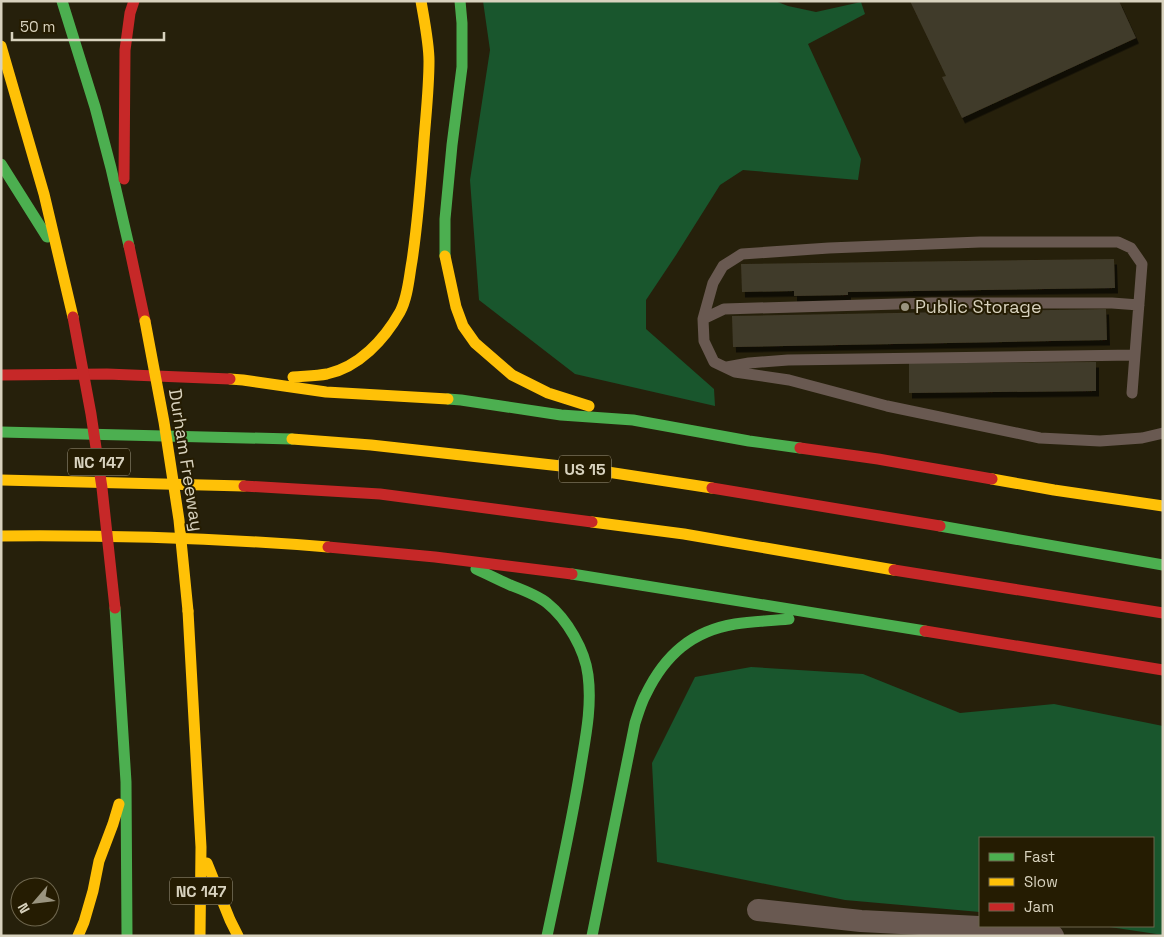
<svg xmlns="http://www.w3.org/2000/svg" width="1164" height="937" font-family="'Space Grotesk',sans-serif">
<style>
.forest{fill:#19562d}
.building{fill:#413b29;filter:url(#shadow)}
.lines{fill:none;stroke-linecap:round;stroke-linejoin:round}
.lane{stroke:#695951;stroke-width:11}
.street{stroke:#695951;stroke-width:22}
.fast{stroke:#4caf50;stroke-width:11}
.slow{stroke:#ffc107;stroke-width:11}
.jam{stroke:#c62828;stroke-width:11}
.slow-bridge{stroke:#ffc107;stroke-width:11}
.jam-bridge{stroke:#c62828;stroke-width:11}
.poi-dot{fill:#9a947f;stroke:#251c02;stroke-width:2}
.labels{text-anchor:middle;stroke-width:4;stroke-linejoin:round;paint-order:stroke}
.shield{fill:#251c02;stroke:#a29b86;stroke-width:1}
.shield-label{font-size:16px;font-weight:bold;fill:#d8d2be}
.poi-label{font-size:18px;fill:#d8d2be;stroke:#251c02;text-anchor:start}
.street-label{font-size:18px;fill:#d8d2be;stroke:#251c02}
</style>
<defs>
<filter id="shadow"><feDropShadow dx="3" dy="5.5" stdDeviation="0" flood-color="#0009"/></filter>
</defs>
<rect width="100%" height="100%" fill="#26200b"/>
<path class="forest" d="M483,1H775L788,6L816,12L861,2L865,14L808,44L861,159L858,180L743,170L720,185L676,255L646,300V329L714,389L715,406L575,374L479,300L470,180L490,50Z
M751,667L863,674L960,713L1054,704L1163,726V935L1103,926H1153V838H980V912L845,900L657,862L652,763L695,677Z"/>
<path class="building" d="M910,1H1119L1136,38L962,118L942,77L946,76Z
M1114,259L1115,288L848,292V295L794,296V291L742,292L741,264Z
M1106,309L1107,340L733,347L732,316Z
M1096,362V391L909,393V363Z"/>
<g class="lines">
<path class="lane" d="M703,319L724,309L932,303H1112L1139,305
M727,367L749,363L788,360L1135,355
M1132,393L1142,264L1131,248L1118,242H980L829,248L742,254L723,266L713,283L703,319L704,341L714,362L735,372L789,380L887,406L1040,438L1100,441L1142,438L1163,433"/>
<path class="street" d="M758,910L861,921L998,928L1053,936"/>
<path class="fast" d="M62,1L95,107L111,168L129,246
M1,164L47,237
M445,256V219L452,145L462,67V23L460,1
M448,399L461,400L561,415L633,420L749,441L800,448
M1,432L292,439
M940,526L1163,565
M476,569C487,574 499,580 510,585C523,590 537,595 547,603C567,619 585,650 588,675C592,705 586,735 581,765C572,822 559,879 547,936
M572,574L925,631
M115,608L126,782L127,936
M592,936L635,723C638,714 641,703 646,694C665,655 692,631 735,624C753,621 771,621 789,619"/>
<path class="slow" d="M1,46L44,194L73,317
M445,256L456,307L463,326L475,343L512,375L548,393L589,406
M293,377C304,376 316,376 327,374C359,367 384,340 400,312C408,297 409,277 412,261C418,221 421,181 424,140C426,114 429,87 429,61C429,43 424,19 421,1
M230,379L243,380L326,392L448,399
M292,439L371,445L588,469L712,488
M992,479L1054,490L1163,506
M1,480L244,486
M592,522L684,534L894,570
M1,536C110,535 219,538 328,547
M188,611L201,847L200,936
M207,863L230,920L238,936
M78,936L84,922L93,891L99,861L113,824L119,804"/>
<path class="jam" d="M124,179L125,50L130,13L134,1
M129,246L145,321
M1,375L107,374L230,379
M800,448L878,459L992,479
M244,486L380,494L592,522
M712,488L940,526
M328,547L435,557L572,574
M894,570L1163,613
M925,631L1163,670"/>
<path class="slow-bridge" d="M145,321L164,422L179,520L188,611"/>
<path class="jam-bridge" d="M73,317L91,414L102,488L115,608"/>
</g>
<circle class="poi-dot" cx="905" cy="307" r="5"/>
<g class="labels">
<g class="shield">
<rect x="68" y="448.5" width="62" height="27" rx="4"/>
<rect x="559" y="455.5" width="52" height="27" rx="4"/>
<rect x="170" y="877.5" width="62" height="27" rx="4"/>
</g>
<g class="shield-label">
<text x="99" y="468">NC 147</text>
<text x="585" y="475">US 15</text>
<text x="201" y="897">NC 147</text>
</g>
<g class="poi-label">
<text x="915" y="313">Public Storage</text>
</g>
<g class="street-label">
<text transform="translate(186 460) rotate(81)" y="6">Durham Freeway</text>
</g>
</g>
<rect width="1164" height="937" fill="none" stroke="#d8d2be" stroke-width="5"/>
<rect x="979" y="837" width="175" height="90" fill="#251c02" stroke="#6d654d"/>
<rect x="989" y="853" width="25" height="8" fill="#4caf50" stroke="#6d654d"/>
<text x="1024" y="862" font-size="15" fill="#d8d2be">Fast</text>
<rect x="989" y="878" width="25" height="8" fill="#ffc107" stroke="#6d654d"/>
<text x="1024" y="887" font-size="15" fill="#d8d2be">Slow</text>
<rect x="989" y="903" width="25" height="8" fill="#c62828" stroke="#6d654d"/>
<text x="1024" y="912" font-size="15" fill="#d8d2be">Jam</text>
<g transform="translate(35 902) rotate(242)"><circle r="24" fill="#251c02" stroke="#6d654d"/>
<path d="M0-4L9 19L0 12L-9 19Z" fill="#9a947f"/>
<text y="-8" font-size="14" font-weight="bold" text-anchor="middle" fill="#d8d2be">N</text>
</g>
<path d="M12 32v8h152v-8" fill="none" stroke="#d8d2be" stroke-width="2.5"/>
<text x="20" y="32" font-size="15" fill="#d8d2be" stroke="#251c02" stroke-width="4" paint-order="stroke">50 m</text>
</svg>
